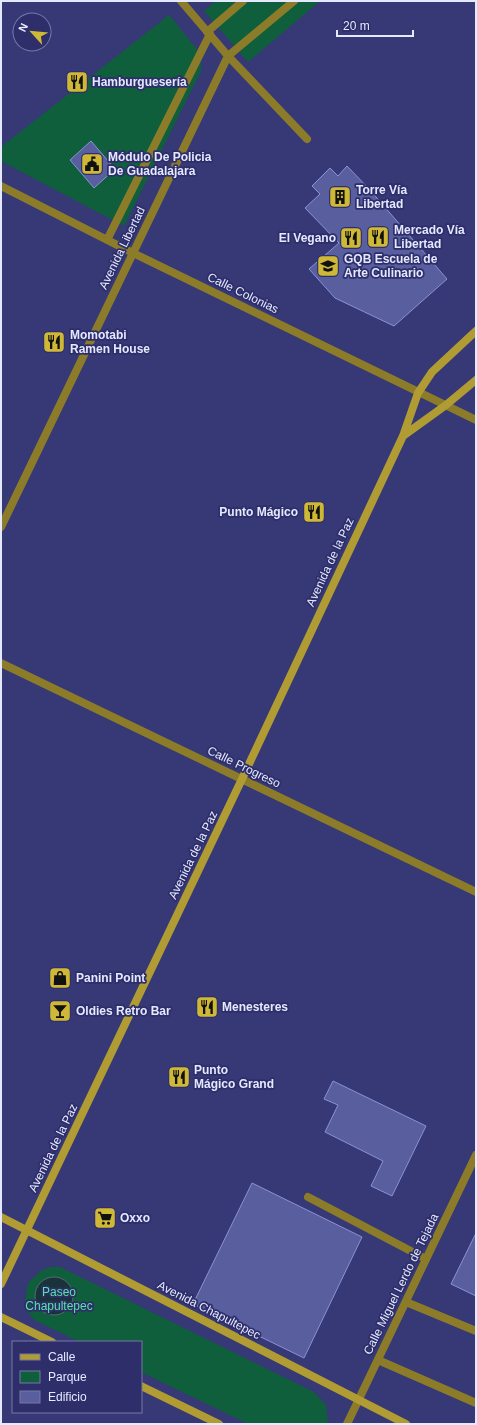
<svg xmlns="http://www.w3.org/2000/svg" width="477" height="1425" font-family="Helvetica,sans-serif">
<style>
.green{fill:#0f5f3c}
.water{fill:#1a333a;stroke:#576a75}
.building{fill:#585e9e;stroke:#8a92d6}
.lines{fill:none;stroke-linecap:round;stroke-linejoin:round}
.lane{stroke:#8c7c29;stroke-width:8}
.street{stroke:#8c7c29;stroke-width:8}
.secondary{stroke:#b09c32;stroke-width:8}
.labels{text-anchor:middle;stroke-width:3.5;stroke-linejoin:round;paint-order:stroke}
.poi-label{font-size:12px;font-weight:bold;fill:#e5e9ff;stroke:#2d2e6a;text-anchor:start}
.street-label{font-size:12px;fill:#e5e9ff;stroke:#2d2e6a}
.park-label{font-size:12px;fill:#56e59f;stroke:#2d2e6a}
</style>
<rect width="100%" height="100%" fill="#363976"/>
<path class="green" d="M216,1H320L248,62L204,11Z
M169,15L196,48L201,59V71L124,226L1,161V147Z
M51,1267H60L314,1392L326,1405L328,1424H248L141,1372V1342H80L34,1320L28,1312L25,1302L28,1283L42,1270Z"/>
<path class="water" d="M35 1296a19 19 0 1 1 38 0a19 19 0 1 1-38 0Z"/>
<path class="building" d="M91,141L115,169L94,188L70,160Z
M347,166L370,190L447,279L394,326L335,298L309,269L339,243L305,208L320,194L312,186L330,168L338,176Z
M333,1081L426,1126L392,1196L371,1186L383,1161L325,1132L338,1105L324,1099Z
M252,1183L362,1237L304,1358L193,1304Z
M476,1233V1296L451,1284Z"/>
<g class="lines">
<path class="lane" d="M228,56L307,139
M308,1197L426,1259
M406,1302L476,1331
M378,1360L476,1403"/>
<path class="street" d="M181,1L228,56
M207,32L243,1
M1,186L133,253L476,420
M107,240L210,34
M1,527L228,56L294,1
M1,663L476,892
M347,1424L476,1155"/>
<path class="secondary" d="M403,436L446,405L476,380
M1,1217L406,1424
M1,1284L242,779L403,436L418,393L432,372L476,331
M1,1317L52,1342
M141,1386L219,1424"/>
</g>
<defs>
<g id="restaurant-square" transform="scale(1.15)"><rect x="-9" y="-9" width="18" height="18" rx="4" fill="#d0b837" stroke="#2d2e6a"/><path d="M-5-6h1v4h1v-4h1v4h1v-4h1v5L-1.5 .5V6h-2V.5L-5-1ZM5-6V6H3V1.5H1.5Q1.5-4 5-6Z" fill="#111"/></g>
<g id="civic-square" transform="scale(1.15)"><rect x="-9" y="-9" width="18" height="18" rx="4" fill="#d0b837" stroke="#2d2e6a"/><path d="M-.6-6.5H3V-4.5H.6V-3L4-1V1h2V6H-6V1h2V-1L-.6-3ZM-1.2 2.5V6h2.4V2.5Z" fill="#111"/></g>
<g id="building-square" transform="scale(1.15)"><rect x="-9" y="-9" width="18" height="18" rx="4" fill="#d0b837" stroke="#2d2e6a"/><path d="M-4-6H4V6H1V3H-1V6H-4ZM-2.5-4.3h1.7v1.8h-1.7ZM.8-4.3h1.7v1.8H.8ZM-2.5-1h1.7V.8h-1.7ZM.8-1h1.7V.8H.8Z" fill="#111"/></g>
<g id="school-square" transform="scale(1.15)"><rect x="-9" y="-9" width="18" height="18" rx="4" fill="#d0b837" stroke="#2d2e6a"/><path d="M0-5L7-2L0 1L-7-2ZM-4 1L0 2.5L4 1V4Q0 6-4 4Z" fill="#111"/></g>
<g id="shop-square" transform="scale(1.15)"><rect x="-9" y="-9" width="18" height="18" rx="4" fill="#d0b837" stroke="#2d2e6a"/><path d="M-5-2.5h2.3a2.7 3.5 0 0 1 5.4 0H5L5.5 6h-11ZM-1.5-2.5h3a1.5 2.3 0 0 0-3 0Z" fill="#111"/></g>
<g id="bar-square" transform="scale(1.15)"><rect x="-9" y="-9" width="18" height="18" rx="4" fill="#d0b837" stroke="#2d2e6a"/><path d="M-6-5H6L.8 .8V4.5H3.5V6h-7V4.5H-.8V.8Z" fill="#111"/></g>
<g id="supermarket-square" transform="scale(1.15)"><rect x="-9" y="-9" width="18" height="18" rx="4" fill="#d0b837" stroke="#2d2e6a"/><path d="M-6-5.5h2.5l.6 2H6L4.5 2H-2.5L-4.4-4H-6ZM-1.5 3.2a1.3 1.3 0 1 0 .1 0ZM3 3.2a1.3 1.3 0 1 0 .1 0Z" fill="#111"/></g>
</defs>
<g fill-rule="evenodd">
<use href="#restaurant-square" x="77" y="82"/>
<use href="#civic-square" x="92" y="164"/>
<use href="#building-square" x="340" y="197"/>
<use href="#restaurant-square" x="378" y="237"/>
<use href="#restaurant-square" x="351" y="238"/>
<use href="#school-square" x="328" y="266"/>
<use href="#restaurant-square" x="54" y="342"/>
<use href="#restaurant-square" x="314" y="512"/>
<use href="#shop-square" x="60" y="978"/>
<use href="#restaurant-square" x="207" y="1007"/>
<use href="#bar-square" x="60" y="1011"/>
<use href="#restaurant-square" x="179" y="1077"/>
<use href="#supermarket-square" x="105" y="1218"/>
</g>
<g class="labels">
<g class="poi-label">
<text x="92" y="86">Hamburguesería</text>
<text x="108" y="161">Módulo De Policia<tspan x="108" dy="14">De Guadalajara</tspan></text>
<text x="356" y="194">Torre Vía<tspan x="356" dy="14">Libertad</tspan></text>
<text x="394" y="234">Mercado Vía<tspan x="394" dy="14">Libertad</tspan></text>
<text x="336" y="242" text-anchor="end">El Vegano</text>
<text x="344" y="263">GQB Escuela de<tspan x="344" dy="14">Arte Culinario</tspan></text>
<text x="70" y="339">Momotabi<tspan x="70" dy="14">Ramen House</tspan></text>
<text x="298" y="516" text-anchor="end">Punto Mágico</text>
<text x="76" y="982">Panini Point</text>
<text x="222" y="1011">Menesteres</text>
<text x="76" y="1015">Oldies Retro Bar</text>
<text x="194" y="1074">Punto<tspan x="194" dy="14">Mágico Grand</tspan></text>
<text x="120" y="1222">Oxxo</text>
</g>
<g class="street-label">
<text transform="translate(122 248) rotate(-64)" y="4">Avenida Libertad</text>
<text transform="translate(243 293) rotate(26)" y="4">Calle Colonias</text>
<text transform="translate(330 562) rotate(-65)" y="4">Avenida de la Paz</text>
<text transform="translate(244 767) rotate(26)" y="4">Calle Progreso</text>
<text transform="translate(193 855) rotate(-64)" y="4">Avenida de la Paz</text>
<text transform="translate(53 1148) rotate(-64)" y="4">Avenida de la Paz</text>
<text transform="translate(401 1284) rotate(-64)" y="4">Calle Miguel Lerdo de Tejada</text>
<text transform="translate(209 1310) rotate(27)" y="4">Avenida Chapultepec</text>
</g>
<g class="park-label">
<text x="59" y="1296">Paseo<tspan x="59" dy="14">Chapultepec</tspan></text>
</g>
</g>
<rect width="477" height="1425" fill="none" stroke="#e5e9ff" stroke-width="4"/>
<rect x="12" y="1341" width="130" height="72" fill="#2d2e6a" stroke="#7779a6"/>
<rect x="20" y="1354" width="20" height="6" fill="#b09c32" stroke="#7779a6"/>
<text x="48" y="1361" font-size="12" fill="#e5e9ff">Calle</text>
<rect x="20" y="1371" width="20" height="12" fill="#0f5f3c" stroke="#7779a6"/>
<text x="48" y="1381" font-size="12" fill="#e5e9ff">Parque</text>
<rect x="20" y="1391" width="20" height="12" fill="#585e9e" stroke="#7779a6"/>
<text x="48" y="1401" font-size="12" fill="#e5e9ff">Edificio</text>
<g transform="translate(32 32) rotate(297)"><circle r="19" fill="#2d2e6a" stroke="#7779a6"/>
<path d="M0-3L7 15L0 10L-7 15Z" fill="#d0b837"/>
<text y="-6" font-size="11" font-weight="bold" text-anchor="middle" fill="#e5e9ff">N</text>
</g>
<path d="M337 30v6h76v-6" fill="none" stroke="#e5e9ff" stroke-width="2"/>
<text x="343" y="30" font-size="12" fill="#e5e9ff" stroke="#2d2e6a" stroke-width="3" paint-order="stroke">20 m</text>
</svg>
